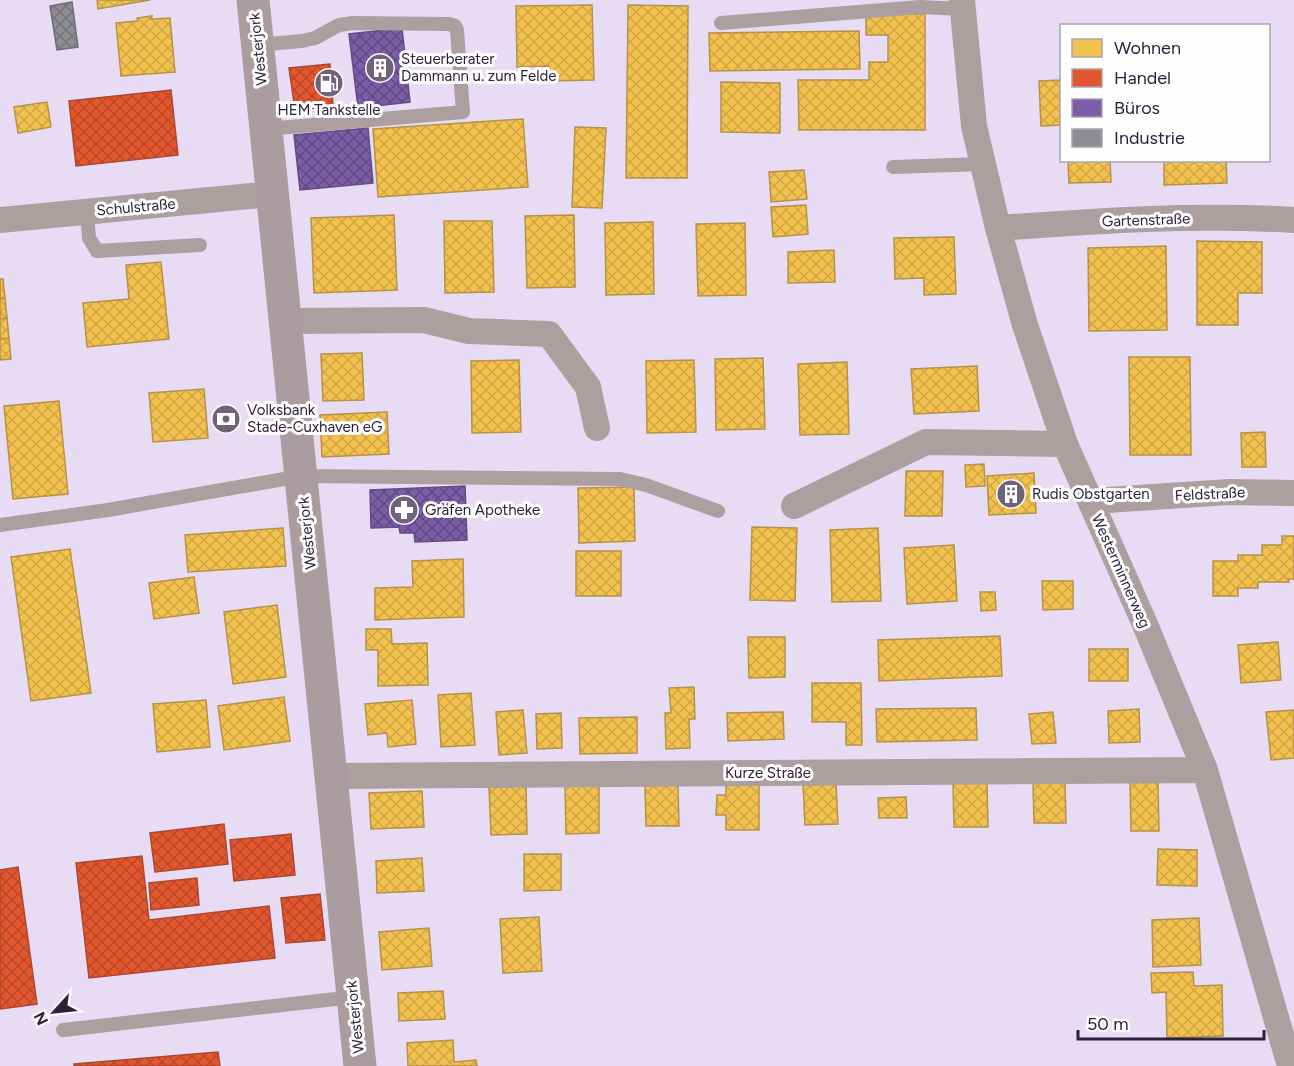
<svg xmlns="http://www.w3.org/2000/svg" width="1294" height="1066" font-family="Figtree,sans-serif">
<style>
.homes{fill:url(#homes-cross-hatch);stroke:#b79148;stroke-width:1.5}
.shops{fill:url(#shops-cross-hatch);stroke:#ad4732;stroke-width:1.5}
.offices{fill:url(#offices-cross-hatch);stroke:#644c87;stroke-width:1.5}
.industry{fill:url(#industry-cross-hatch);stroke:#706d78;stroke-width:1.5}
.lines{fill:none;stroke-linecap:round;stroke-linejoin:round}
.lane{stroke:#ac9f9f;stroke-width:14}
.street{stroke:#ac9f9f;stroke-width:26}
.secondary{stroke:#ab9d9f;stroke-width:33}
.labels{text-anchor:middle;stroke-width:6;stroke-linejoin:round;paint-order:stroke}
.street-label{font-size:15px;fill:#2e223b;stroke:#fdfdfd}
.poi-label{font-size:15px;fill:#2e223b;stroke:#fdfdfd;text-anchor:start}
</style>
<defs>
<pattern id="homes-cross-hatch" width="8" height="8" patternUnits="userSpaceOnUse" patternTransform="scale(1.5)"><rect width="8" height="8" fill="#f2c14e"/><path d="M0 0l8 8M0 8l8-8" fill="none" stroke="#d0a645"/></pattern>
<pattern id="shops-cross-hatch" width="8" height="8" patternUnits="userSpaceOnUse" patternTransform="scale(1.5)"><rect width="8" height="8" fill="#e4572e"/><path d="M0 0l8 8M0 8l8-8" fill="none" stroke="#b94828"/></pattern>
<pattern id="offices-cross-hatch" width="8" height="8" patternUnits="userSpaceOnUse" patternTransform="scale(1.5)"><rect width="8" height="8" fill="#7b5ea7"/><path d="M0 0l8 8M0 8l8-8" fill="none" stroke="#604982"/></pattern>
<pattern id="industry-cross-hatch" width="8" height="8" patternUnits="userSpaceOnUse" patternTransform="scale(1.5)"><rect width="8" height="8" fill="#8d8d92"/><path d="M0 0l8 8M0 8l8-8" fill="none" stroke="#747378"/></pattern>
</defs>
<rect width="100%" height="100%" fill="#e7dcf3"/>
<path class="homes" d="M97,0H150L98,9Z
M592,5L594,80L549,81V66L517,67L516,6Z
M628,5L688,6L687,178H626Z
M866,14H925V130H799L798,80H869V62H888V35H866Z
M152,16L151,19L170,18L175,72L121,76L116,23L138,21L137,18Z
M859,31L860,69L710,71L709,33Z
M1062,80V125L1041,126L1039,81Z
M721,82L780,83V133L721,132Z
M47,102L51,127L18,133L14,107Z
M523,119L528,187L378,197L373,129Z
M575,127L606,128L602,208L572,207Z
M1068,160H1110L1111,182L1069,183Z
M1164,160H1226L1227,183L1164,185Z
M804,170L807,199L771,202L769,172Z
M806,205L808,234L773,237L771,207Z
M394,215L397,290L314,293L311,218Z
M574,215L575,287L527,288L525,216Z
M444,221H492L494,292L445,293Z
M653,222L654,294L606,295L605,223Z
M745,223L746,295L698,296L696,224Z
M954,237L956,294L924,295V278L895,279L894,238Z
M1197,241L1262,242V293H1238V325H1197Z
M1166,246L1167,330L1089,331L1088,248Z
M834,250L835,282L788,283V252Z
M161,262L169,339L87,347L83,303L129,299L126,265Z
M0,279H3L5,298L0,299Z
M5,298L7,318L0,319V299Z
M7,318L9,338L0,339V319Z
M9,338L11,359L0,360V339Z
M362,353L364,400L323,401L321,354Z
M1129,357H1190L1191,455H1130Z
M763,358L765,429L716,430L715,359Z
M519,360L521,432L472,433L471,361Z
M694,360L696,432L647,433L646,361Z
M847,362L849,434L800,435L798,364Z
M977,366L979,411L914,414L911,369Z
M204,389L208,438L153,442L149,393Z
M59,401L68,494L13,499L4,406Z
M387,412L389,454L322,457L320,415Z
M1265,432L1266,467H1242L1241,433Z
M984,464L985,486L966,487L965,465Z
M906,471H943L942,516H905Z
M1034,473L1036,513L989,515L987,476Z
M634,487L635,541L579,543L578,488Z
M752,527L797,528L795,601L750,600Z
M283,528L286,566L188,572L185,535Z
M878,528L881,601L832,602L830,530Z
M1282,536H1294V579H1288L1289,582H1258V588H1238V596H1213V561H1238V555H1262V545H1282Z
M954,545L957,601L907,604L904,548Z
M70,549L91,693L31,701L11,557Z
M576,551H621V596H576Z
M463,559L464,617L375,620V588L413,587L412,561Z
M194,577L199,613L154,619L149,583Z
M1042,581H1073V609L1043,610Z
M980,592H995L996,610L981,611Z
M277,605L286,677L233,684L224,612Z
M366,629H391L392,644L427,643L428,685L378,686V650H366Z
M1000,636L1002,676L879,681L878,640Z
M748,637H785V677L749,678Z
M1278,642L1281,680L1241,683L1238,645Z
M1089,649H1128V681H1089Z
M812,683H861L862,745H846V722H812Z
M694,687L695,719H689L690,748L666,749L665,713H671L669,688Z
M471,693L475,745L441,747L438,695Z
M284,697L290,741L224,750L218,706Z
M206,700L210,747L157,752L153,704Z
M412,700L416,744L388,747L387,733L368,735L365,704Z
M976,708L977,740L877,742L876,709Z
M1139,709L1140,742L1109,743L1108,711Z
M523,710L527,753L499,755L496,712Z
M1294,710V758L1271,760L1266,712Z
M783,712L784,739L728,741L727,713Z
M1053,712L1056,743L1032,744L1029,714Z
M561,713L562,748L537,749L536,714Z
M637,717V753L580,754L579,718Z
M1130,781H1158L1159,831H1131Z
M953,782H987L988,827H954Z
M1065,782L1066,823H1034L1033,783Z
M726,783H759V830H726V815H716L717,795H726Z
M836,784L838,824L805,825L803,785Z
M599,785V833L566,834L565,786Z
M678,785L679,826H646L645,786Z
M526,786L527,834L491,835L489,787Z
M422,791L424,827L371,829L369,793Z
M906,797L907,818H879L878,798Z
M1158,849L1197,850V886L1157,885Z
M524,854H561V890L524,891Z
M422,858L424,891L377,893L376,861Z
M539,917L542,971L503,973L500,919Z
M1199,918L1201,965L1153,967L1152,920Z
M429,928L432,966L382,970L379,932Z
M1193,972L1194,986L1222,985L1223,1036L1167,1038L1166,992L1152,993L1151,973Z
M443,991L445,1019L399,1021L398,993Z
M453,1040L454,1062L476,1060L477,1066H408L407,1043Z"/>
<path class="shops" d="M330,64L333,106L295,110L289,68Z
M171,90L178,155L76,166L69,101Z
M224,824L228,864L155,872L150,833Z
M291,834L295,875L234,881L230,840Z
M142,856L149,920L269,906L275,958L89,978L76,863Z
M18,867L37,1004L0,1009V870Z
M197,878L199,905L151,910L149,883Z
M320,894L325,940L286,943L281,898Z
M218,1052L220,1066H74V1064Z"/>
<path class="offices" d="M402,28L410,102L358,108L349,34Z
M368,128L373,183L300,190L294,135Z
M465,486L467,540L415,542L414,533H400L399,527L371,528L370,490Z"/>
<path class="industry" d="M72,2L78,47L57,50L50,6Z"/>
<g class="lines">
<path class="lane" d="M721,23L920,7L962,9
M257,45L302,41L315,38L339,25L353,23L449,24L455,26L457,30L463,112L266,129
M893,167L983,164
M87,211L89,238L97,251L200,245
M0,525L108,510L301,476L620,479L646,485L718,511
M63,1030L353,997"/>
<path class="street" d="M962,0L974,126L998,228L1025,325L1065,444L1144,622L1205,770L1290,1066
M0,220L272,194
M998,228C1096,221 1195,214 1294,220
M285,321L424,320L469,331L549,334L588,387L597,428
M1091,501L1230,492L1294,493
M794,506L926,442L1065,444
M331,776L1205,770"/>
<path class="secondary" d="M253,0L360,1066"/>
</g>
<defs>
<g id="building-disc" transform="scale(1.5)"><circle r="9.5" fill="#6f637b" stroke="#fdfdfd"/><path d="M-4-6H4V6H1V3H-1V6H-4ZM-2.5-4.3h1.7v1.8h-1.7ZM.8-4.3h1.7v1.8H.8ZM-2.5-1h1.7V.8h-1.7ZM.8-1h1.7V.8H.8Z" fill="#fff"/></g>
<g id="fuel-disc" transform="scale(1.5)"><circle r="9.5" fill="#6f637b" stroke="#fdfdfd"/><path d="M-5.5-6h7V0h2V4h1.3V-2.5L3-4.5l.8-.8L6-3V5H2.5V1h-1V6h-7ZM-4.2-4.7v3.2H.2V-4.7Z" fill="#fff"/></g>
<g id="bank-disc" transform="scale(1.5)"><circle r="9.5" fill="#6f637b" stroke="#fdfdfd"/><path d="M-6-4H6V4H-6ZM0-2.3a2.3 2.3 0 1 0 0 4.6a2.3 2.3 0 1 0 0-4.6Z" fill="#fff"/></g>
<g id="pharmacy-disc" transform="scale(1.5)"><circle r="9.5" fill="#6f637b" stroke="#fdfdfd"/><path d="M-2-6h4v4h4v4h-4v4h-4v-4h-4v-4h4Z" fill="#fff"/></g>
</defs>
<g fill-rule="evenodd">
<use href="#building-disc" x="380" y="68"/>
<use href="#fuel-disc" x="329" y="83"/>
<use href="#bank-disc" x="226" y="419"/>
<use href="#building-disc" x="1011" y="494"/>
<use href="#pharmacy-disc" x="404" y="510"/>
</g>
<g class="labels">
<g class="street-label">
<text transform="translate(258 49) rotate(-96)" y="5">Westerjork</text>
<text transform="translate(136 207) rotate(-5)" y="5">Schulstraße</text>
<text transform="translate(1146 220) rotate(-2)" y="5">Gartenstraße</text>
<text transform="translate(1210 494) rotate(-3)" y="5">Feldstraße</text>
<text transform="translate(307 533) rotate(-96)" y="5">Westerjork</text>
<text transform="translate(1121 571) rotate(66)" y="5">Westerminnerweg</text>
<text x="768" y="778">Kurze Straße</text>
<text transform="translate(355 1017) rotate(-96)" y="5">Westerjork</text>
</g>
<g class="poi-label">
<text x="401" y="64">Steuerberater<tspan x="401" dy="17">Dammann u. zum Felde</tspan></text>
<text x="329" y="115" text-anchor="middle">HEM Tankstelle</text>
<text x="247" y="415">Volksbank<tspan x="247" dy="17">Stade-Cuxhaven eG</tspan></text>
<text x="1032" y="499">Rudis Obstgarten</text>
<text x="425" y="515">Gräfen Apotheke</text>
</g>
</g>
<rect x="1060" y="24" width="210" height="138" fill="#fdfdfd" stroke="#aaa5af" stroke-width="1.5"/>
<rect x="1072" y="39" width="30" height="18" fill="#f2c14e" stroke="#aaa5af" stroke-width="1.5"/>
<text x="1114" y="54" font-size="18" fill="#2e223b">Wohnen</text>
<rect x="1072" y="69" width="30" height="18" fill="#e4572e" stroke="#aaa5af" stroke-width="1.5"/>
<text x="1114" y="84" font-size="18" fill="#2e223b">Handel</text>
<rect x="1072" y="99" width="30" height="18" fill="#7b5ea7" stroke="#aaa5af" stroke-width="1.5"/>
<text x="1114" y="114" font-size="18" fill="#2e223b">Büros</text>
<rect x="1072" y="129" width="30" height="18" fill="#8d8d92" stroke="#aaa5af" stroke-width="1.5"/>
<text x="1114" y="144" font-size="18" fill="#2e223b">Industrie</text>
<g transform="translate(54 1012) rotate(243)" stroke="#fdfdfd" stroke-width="4.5" paint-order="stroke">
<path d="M0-4.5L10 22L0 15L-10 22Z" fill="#2e223b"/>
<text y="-9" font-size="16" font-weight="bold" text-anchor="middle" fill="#2e223b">N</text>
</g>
<path d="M1078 1030v9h186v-9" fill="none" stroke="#2e223b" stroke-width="3"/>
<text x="1087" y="1030" font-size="18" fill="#2e223b" stroke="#fdfdfd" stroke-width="4.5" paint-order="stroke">50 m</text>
</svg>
